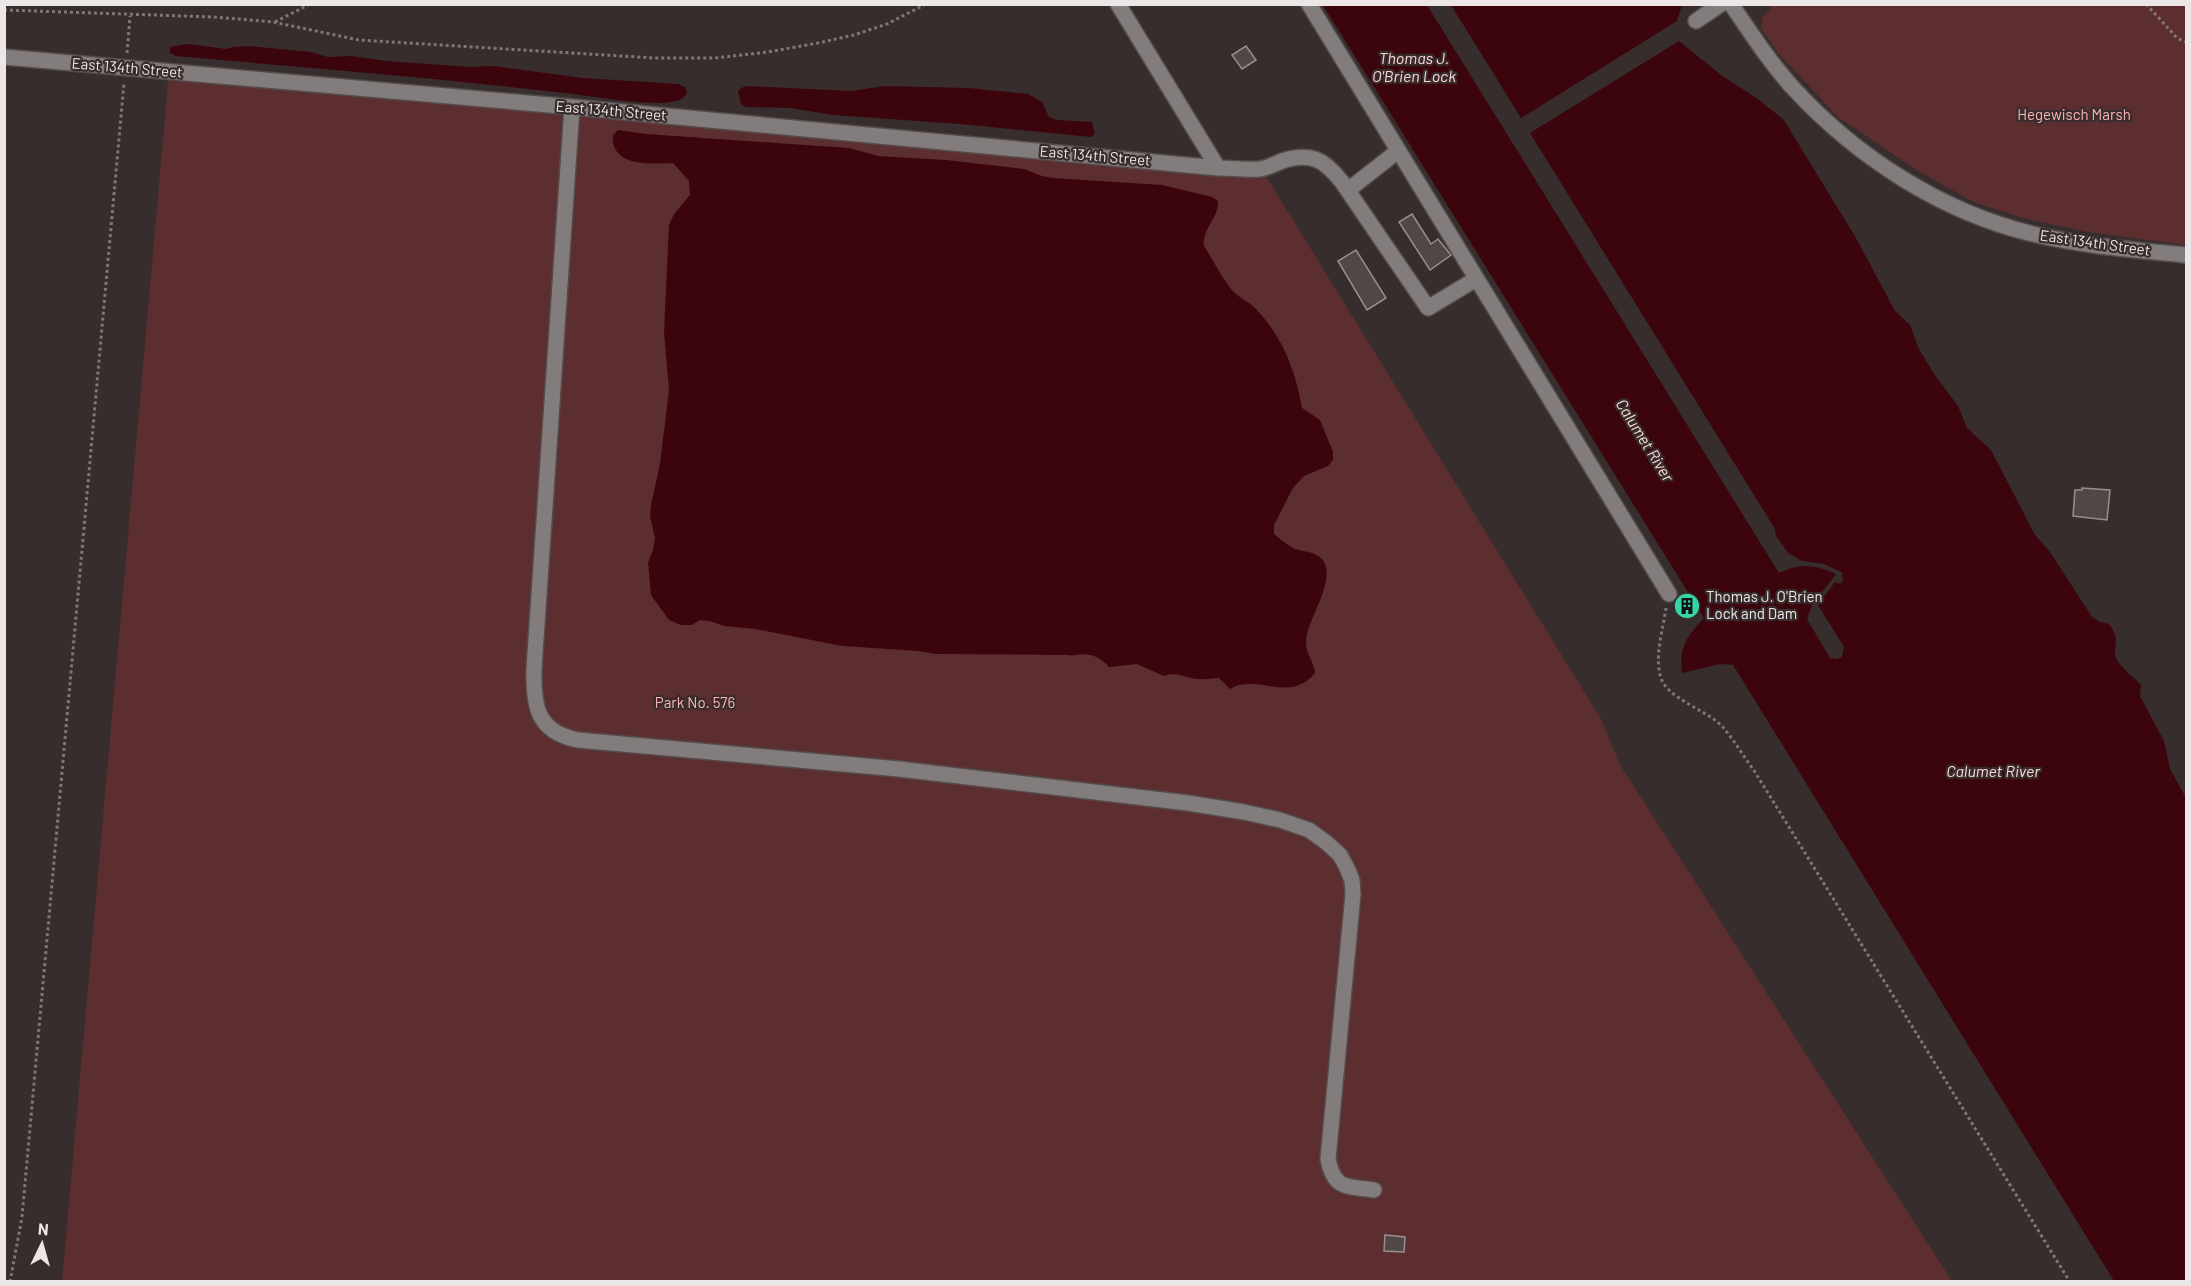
<svg xmlns="http://www.w3.org/2000/svg" width="2191" height="1286" font-family="Barlow,sans-serif">
<style>
.green{fill:#5d2e30}
.water{fill:#3c050e}
.building{fill:#524747;stroke:#9a8e8d;stroke-width:1.5}
.lines{fill:none;stroke-linecap:round;stroke-linejoin:round}
.minor-casing{stroke:#544b4b;stroke-width:18}
.path{stroke:#7f7676;stroke-width:3;stroke-dasharray:3 3;stroke-linecap:butt}
.minor{stroke:#827d7c;stroke-width:15}
.labels{text-anchor:middle;stroke-width:4.5;stroke-linejoin:round;paint-order:stroke}
.street-label{font-size:15px;fill:#ede6e6;stroke:#372d2d}
.park-label{font-size:15px;fill:#ffb2b3;stroke:#372d2d}
.poi-label{font-size:15px;fill:#ede6e6;stroke:#372d2d;text-anchor:start}
.water-label{font-size:16px;font-style:italic;fill:#ffd6d6;stroke:#372d2d}
</style>
<rect width="100%" height="100%" fill="#372d2d"/>
<path class="green" d="M1769,5H2186V245L2087,232L2023,218L1973,202L1917,170L1838,117L1778,53L1761,28L1762,18L1772,8Z
M169,72L1267,178L1601,719L1620,765L1952,1281L62,1282Z"/>
<path class="water" d="M1323,5H1427L1779,573C1799,563 1815,564 1836,574L1812,605L1807,619L1830,658L1837,659L1842,657L1844,647L1818,605L1835,582L1840,584L1844,578L1841,576L1843,573L1824,564L1802,561L1788,553L1776,536L1775,529L1530,133L1679,41L1721,75L1758,99L1784,120L1856,238L1895,311L1910,325L1918,347L1934,374L1958,406L1967,428L1991,450L2035,535L2050,552L2092,617L2100,622L2109,624C2123,642 2110,648 2117,660C2122,669 2134,677 2141,685L2140,696L2164,741L2170,769L2186,798V1281H2114L1733,665L1720,664L1682,673C1679,645 1687,637 1704,618Z
M1451,5H1682L1677,21L1521,118Z
M188,44L226,49L233,47L250,46L311,52L328,57L351,56L387,61L469,67L494,66L583,78L679,84L686,88L687,93C684,97 682,100 676,101C655,107 597,97 572,94C440,78 308,68 176,56L170,53V47Z
M746,86L851,91L885,86L969,88L1028,94L1042,102L1049,117L1057,120L1092,122L1095,134L1091,137L960,124L833,115L790,108L746,107L741,104L738,91L741,88Z
M618,130L646,134L849,148L878,156L946,160L1024,169L1042,176L1053,178L1162,185L1212,197L1218,201C1219,218 1202,228 1204,246C1213,260 1221,276 1231,289C1238,298 1249,301 1256,309C1283,338 1295,369 1302,408L1320,420L1333,452V460L1328,466L1304,476L1293,488L1274,525V534C1280,539 1286,544 1293,548C1302,552 1315,551 1322,559C1337,577 1311,615 1307,634C1303,654 1313,657 1315,673C1290,704 1257,673 1230,689L1219,678C1212,678 1205,680 1199,679C1186,679 1178,671 1164,676L1137,664L1109,667C1098,653 1082,652 1066,657L1071,655L936,654L918,651L842,646L755,629L724,626L710,621L700,620L692,625H681L669,620L651,595L648,563L653,550L655,538L650,517L651,505L660,464L669,390L664,332L669,225L674,214L690,195L689,181L673,163C652,164 610,167 613,135Z"/>
<path class="building" d="M1246,46L1256,60L1242,69L1232,55Z
M1412,214L1431,244L1438,239L1451,255L1430,270L1399,222Z
M1356,250L1386,298L1367,310L1338,261Z
M2082,488L2110,490L2107,520L2073,516L2075,490H2082Z
M1385,1235L1405,1237L1404,1252L1384,1251Z"/>
<g class="lines">
<g class="minor-casing">
<path id="minor" d="M1118,4L1218,168
M1309,4L1669,594
M1731,4C1751,33 1770,63 1794,89C1857,157 1941,212 2033,234C2083,246 2135,250 2186,255
M1696,21L1721,4
M4,57L572,107L1218,168C1231,168 1246,170 1260,169C1267,168 1275,164 1282,161C1311,152 1324,159 1342,182L1428,308L1476,279
M572,107L534,669C533,706 537,732 578,740L899,769L1188,803L1244,812L1280,820L1309,830L1327,843L1340,855L1347,868L1352,880L1353,894L1328,1159C1334,1190 1347,1186 1374,1190
M1348,190L1398,151"/>
</g>
<path class="path" d="M2146,4L2177,38L2186,42
M4,10L213,17L273,22L359,40L654,58H715L768,52L818,43L854,35L887,24L926,4
M275,22L310,4
M127,53L130,16
M1666,608C1663,630 1654,657 1661,678C1667,698 1706,710 1722,726C1734,740 1744,757 1755,772L2070,1282
M10,1282L22,1217L124,83"/>
<use href="#minor" class="minor"/>
</g>
<defs>
<g id="building-disc" transform="scale(1.35)"><circle r="9.5" fill="#37d4a6" stroke="#372d2d"/><path d="M-4-6H4V6H1V3H-1V6H-4ZM-2.5-4.3h1.7v1.8h-1.7ZM.8-4.3h1.7v1.8H.8ZM-2.5-1h1.7V.8h-1.7ZM.8-1h1.7V.8H.8Z" fill="#111"/></g>
</defs>
<g fill-rule="evenodd">
<use href="#building-disc" x="1687" y="606"/>
</g>
<g class="labels">
<g class="street-label">
<text transform="translate(127 68) rotate(5)" y="5">East 134th Street</text>
<text transform="translate(611 111) rotate(5)" y="5">East 134th Street</text>
<text transform="translate(1095 156) rotate(5)" y="5">East 134th Street</text>
<text transform="translate(2095 243) rotate(8)" y="5">East 134th Street</text>
</g>
<g class="park-label">
<text x="2074" y="120">Hegewisch Marsh</text>
<text x="695" y="708">Park No. 576</text>
</g>
<g class="poi-label">
<text x="1706" y="602">Thomas J. O'Brien<tspan x="1706" dy="17">Lock and Dam</tspan></text>
</g>
<g class="water-label">
<text x="1414" y="64">Thomas J.<tspan x="1414" dy="18">O'Brien Lock</tspan></text>
<text transform="translate(1645 440) rotate(58)" y="6">Calumet River</text>
<text x="1993" y="777">Calumet River</text>
</g>
</g>
<rect width="2191" height="1286" fill="none" stroke="#ede6e6" stroke-width="12"/>
<g transform="translate(42 1244) rotate(5)" stroke="#372d2d" stroke-width="4.5" paint-order="stroke">
<path d="M0-4.5L10 22L0 15L-10 22Z" fill="#ede6e6"/>
<text y="-9" font-size="16" font-weight="bold" text-anchor="middle" fill="#ede6e6">N</text>
</g>
</svg>
